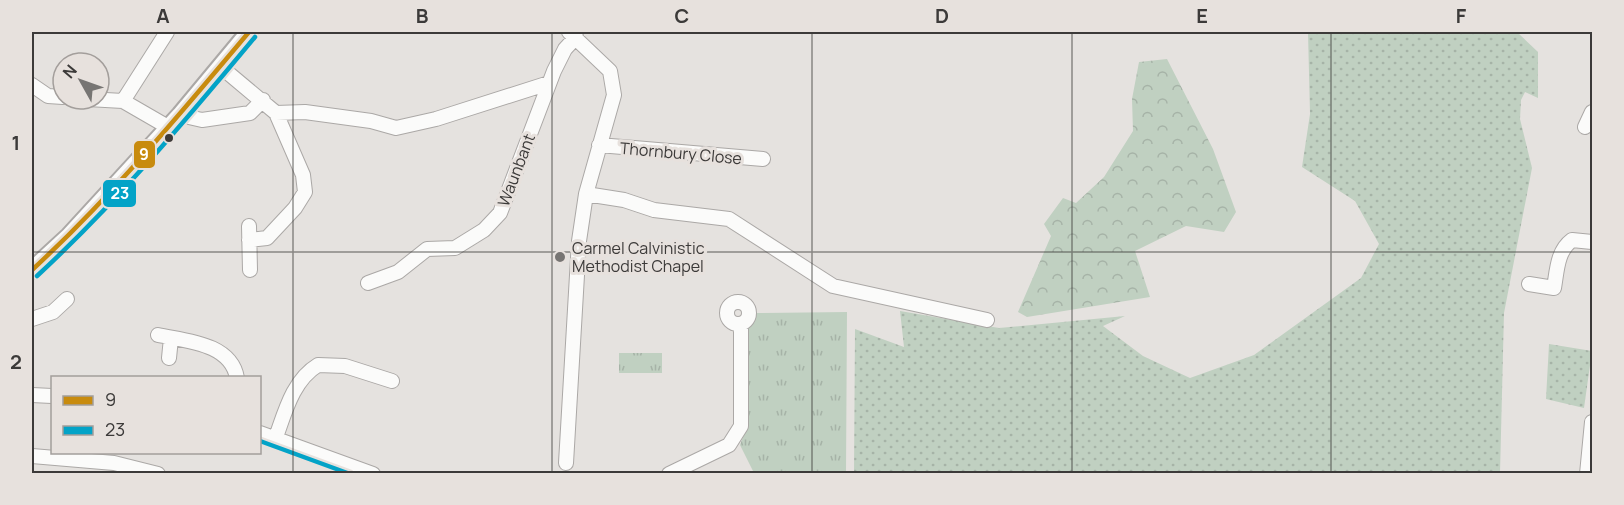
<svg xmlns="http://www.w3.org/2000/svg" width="1624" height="505" font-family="Manrope,sans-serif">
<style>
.grass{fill:url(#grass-dots)}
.forest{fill:url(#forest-crowns)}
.park{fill:url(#park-tufts)}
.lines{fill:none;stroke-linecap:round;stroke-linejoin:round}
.minor-casing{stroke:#aba8a6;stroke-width:16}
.tertiary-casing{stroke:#aba8a6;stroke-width:20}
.minor{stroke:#fbfbfa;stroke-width:14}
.tertiary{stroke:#fbfbfa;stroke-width:16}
.bus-1-casing{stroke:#e7e1dd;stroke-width:9}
.bus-2-casing{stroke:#e7e1dd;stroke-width:9}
.bus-1{stroke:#c88b0e;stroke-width:4.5}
.bus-2{stroke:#03a3c7;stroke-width:4.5}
.grid{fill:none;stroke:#3c3a39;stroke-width:1.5;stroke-opacity:0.55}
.bus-dot{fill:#3c3a39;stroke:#e7e1dd;stroke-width:2}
.poi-dot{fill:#777573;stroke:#e7e1dd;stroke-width:2}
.labels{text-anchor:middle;stroke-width:6;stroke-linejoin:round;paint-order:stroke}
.street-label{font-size:16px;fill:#3c3a39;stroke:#e7e1dd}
.poi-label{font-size:16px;fill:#3c3a39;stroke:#e7e1dd;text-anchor:start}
.line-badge{stroke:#e7e1dd;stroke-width:2}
.badge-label{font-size:16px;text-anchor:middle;font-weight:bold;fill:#fff}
.neatline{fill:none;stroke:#3c3a39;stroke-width:2}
.grid-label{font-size:20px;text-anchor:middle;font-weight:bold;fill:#3c3a39}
</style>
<defs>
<pattern id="grass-dots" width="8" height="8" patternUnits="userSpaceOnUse" patternTransform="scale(1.5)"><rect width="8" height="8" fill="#c0d0c1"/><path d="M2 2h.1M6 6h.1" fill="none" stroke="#a6b3a7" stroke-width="1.8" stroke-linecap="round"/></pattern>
<pattern id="forest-crowns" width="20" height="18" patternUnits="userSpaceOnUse" patternTransform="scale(1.5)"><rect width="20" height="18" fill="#c0d0c1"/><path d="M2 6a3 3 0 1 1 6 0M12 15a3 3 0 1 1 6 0" fill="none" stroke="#a6b3a7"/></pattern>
<pattern id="park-tufts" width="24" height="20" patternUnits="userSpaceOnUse" patternTransform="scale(1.5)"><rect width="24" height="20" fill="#c0d0c1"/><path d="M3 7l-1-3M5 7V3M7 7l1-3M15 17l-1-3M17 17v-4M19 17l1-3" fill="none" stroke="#a6b3a7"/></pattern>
</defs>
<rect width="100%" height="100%" fill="#e5e2df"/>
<path class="grass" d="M1308,32H1517L1538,52V98L1525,92L1521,100L1520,119L1532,168L1504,313L1500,473L854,474L855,329L904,347L900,311L999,328L1125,316L1103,326L1143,356L1190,378L1254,355L1361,278L1379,244L1355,201L1302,167L1310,114Z
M1549,344L1592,351L1584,408L1546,399Z"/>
<path class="forest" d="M1167,59L1213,149L1236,212L1224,232L1186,226L1135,251L1150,297L1027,317L1018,312L1051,236L1044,224L1063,198L1076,203L1104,177L1133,131L1132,99L1139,62Z"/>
<path class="park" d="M847,312L846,473H754L740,445L749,421L745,329L753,322L754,313Z
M619,353H662V373H619Z"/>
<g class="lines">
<g class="minor-casing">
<path id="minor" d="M221,67L276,113L303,175L305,192L295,208L267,238L249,240
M32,85L48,96L63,97
M88,99L123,101L168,127
M123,101L167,32
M276,113L305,112L371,121L396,128L436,119L549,83
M180,115L202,120L250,113L263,100
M1585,127L1592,112
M599,145L763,159
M586,194L624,200L654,210L729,219L833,286L987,320
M249,226L250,270
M368,283L398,272L427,249L455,248L484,230L500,213L554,71L565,49L576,37
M1529,284L1554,288C1557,271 1557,251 1572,240L1592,242
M727 313a11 11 0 1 1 22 0a11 11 0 1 1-22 0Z
M32,319L53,312L67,299
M158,335C186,341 231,343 237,378
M169,358L171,338
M32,395L52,396
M260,433L373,474
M276,437C285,412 293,380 318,365L345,366L392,381
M32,456L114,463L158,474
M566,463L579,241L586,194L614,95L610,71L569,32
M669,474L729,445L741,426V324
M1587,474L1592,422"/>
</g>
<g class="tertiary-casing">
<path id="tertiary" d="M32,270L69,236L180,115L249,32"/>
</g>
<use href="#minor" class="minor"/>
<use href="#tertiary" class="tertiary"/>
<g class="bus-1-casing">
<path id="bus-1" d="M32,270C111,197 180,114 249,32"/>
</g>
<g class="bus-2-casing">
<path id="bus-2" d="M37,276C116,203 186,120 255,37
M260,441L350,474"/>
</g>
<use href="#bus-1" class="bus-1"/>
<use href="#bus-2" class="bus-2"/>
</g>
<path class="grid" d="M293,32V474M552,32V474M812,32V474M1072,32V474M1331,32V474M32,252H1592"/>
<circle class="bus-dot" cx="169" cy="138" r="5"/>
<circle class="poi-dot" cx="560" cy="257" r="6"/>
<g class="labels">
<g class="street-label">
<text transform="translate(681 153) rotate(5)" y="6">Thornbury Close</text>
<text transform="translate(516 170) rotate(-69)" y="6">Waunbant</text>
</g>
<g class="poi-label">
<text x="572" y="254">Carmel Calvinistic<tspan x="572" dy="18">Methodist Chapel</tspan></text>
</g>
</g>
<g class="line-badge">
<rect x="133" y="140" width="23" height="29" rx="6" fill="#c88b0e"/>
<rect x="102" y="179" width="35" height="29" rx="6" fill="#03a3c7"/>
</g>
<g class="badge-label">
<text x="144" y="160">9</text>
<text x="120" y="199">23</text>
</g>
<rect width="1624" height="505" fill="none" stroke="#e7e1dd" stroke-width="66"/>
<rect x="51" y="376" width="210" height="78" fill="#e7e1dd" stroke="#a39e9b" stroke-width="1.5"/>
<rect x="63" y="396" width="30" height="9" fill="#c88b0e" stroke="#a39e9b" stroke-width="1.5"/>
<text x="105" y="406" font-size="18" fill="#3c3a39">9</text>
<rect x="63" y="426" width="30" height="9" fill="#03a3c7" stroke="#a39e9b" stroke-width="1.5"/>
<text x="105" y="436" font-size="18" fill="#3c3a39">23</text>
<g transform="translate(81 81) rotate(310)"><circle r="28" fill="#e7e1dd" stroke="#a39e9b" stroke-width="1.5"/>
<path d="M0-4.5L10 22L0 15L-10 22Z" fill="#777573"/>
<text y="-9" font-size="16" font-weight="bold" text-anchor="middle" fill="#3c3a39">N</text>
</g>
<rect x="33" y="33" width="1558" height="439" class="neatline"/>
<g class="grid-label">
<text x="163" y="23">A</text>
<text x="422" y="23">B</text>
<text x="682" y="23">C</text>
<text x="942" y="23">D</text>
<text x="1202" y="23">E</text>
<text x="1461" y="23">F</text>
<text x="16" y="150">1</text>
<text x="16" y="369">2</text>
</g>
</svg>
